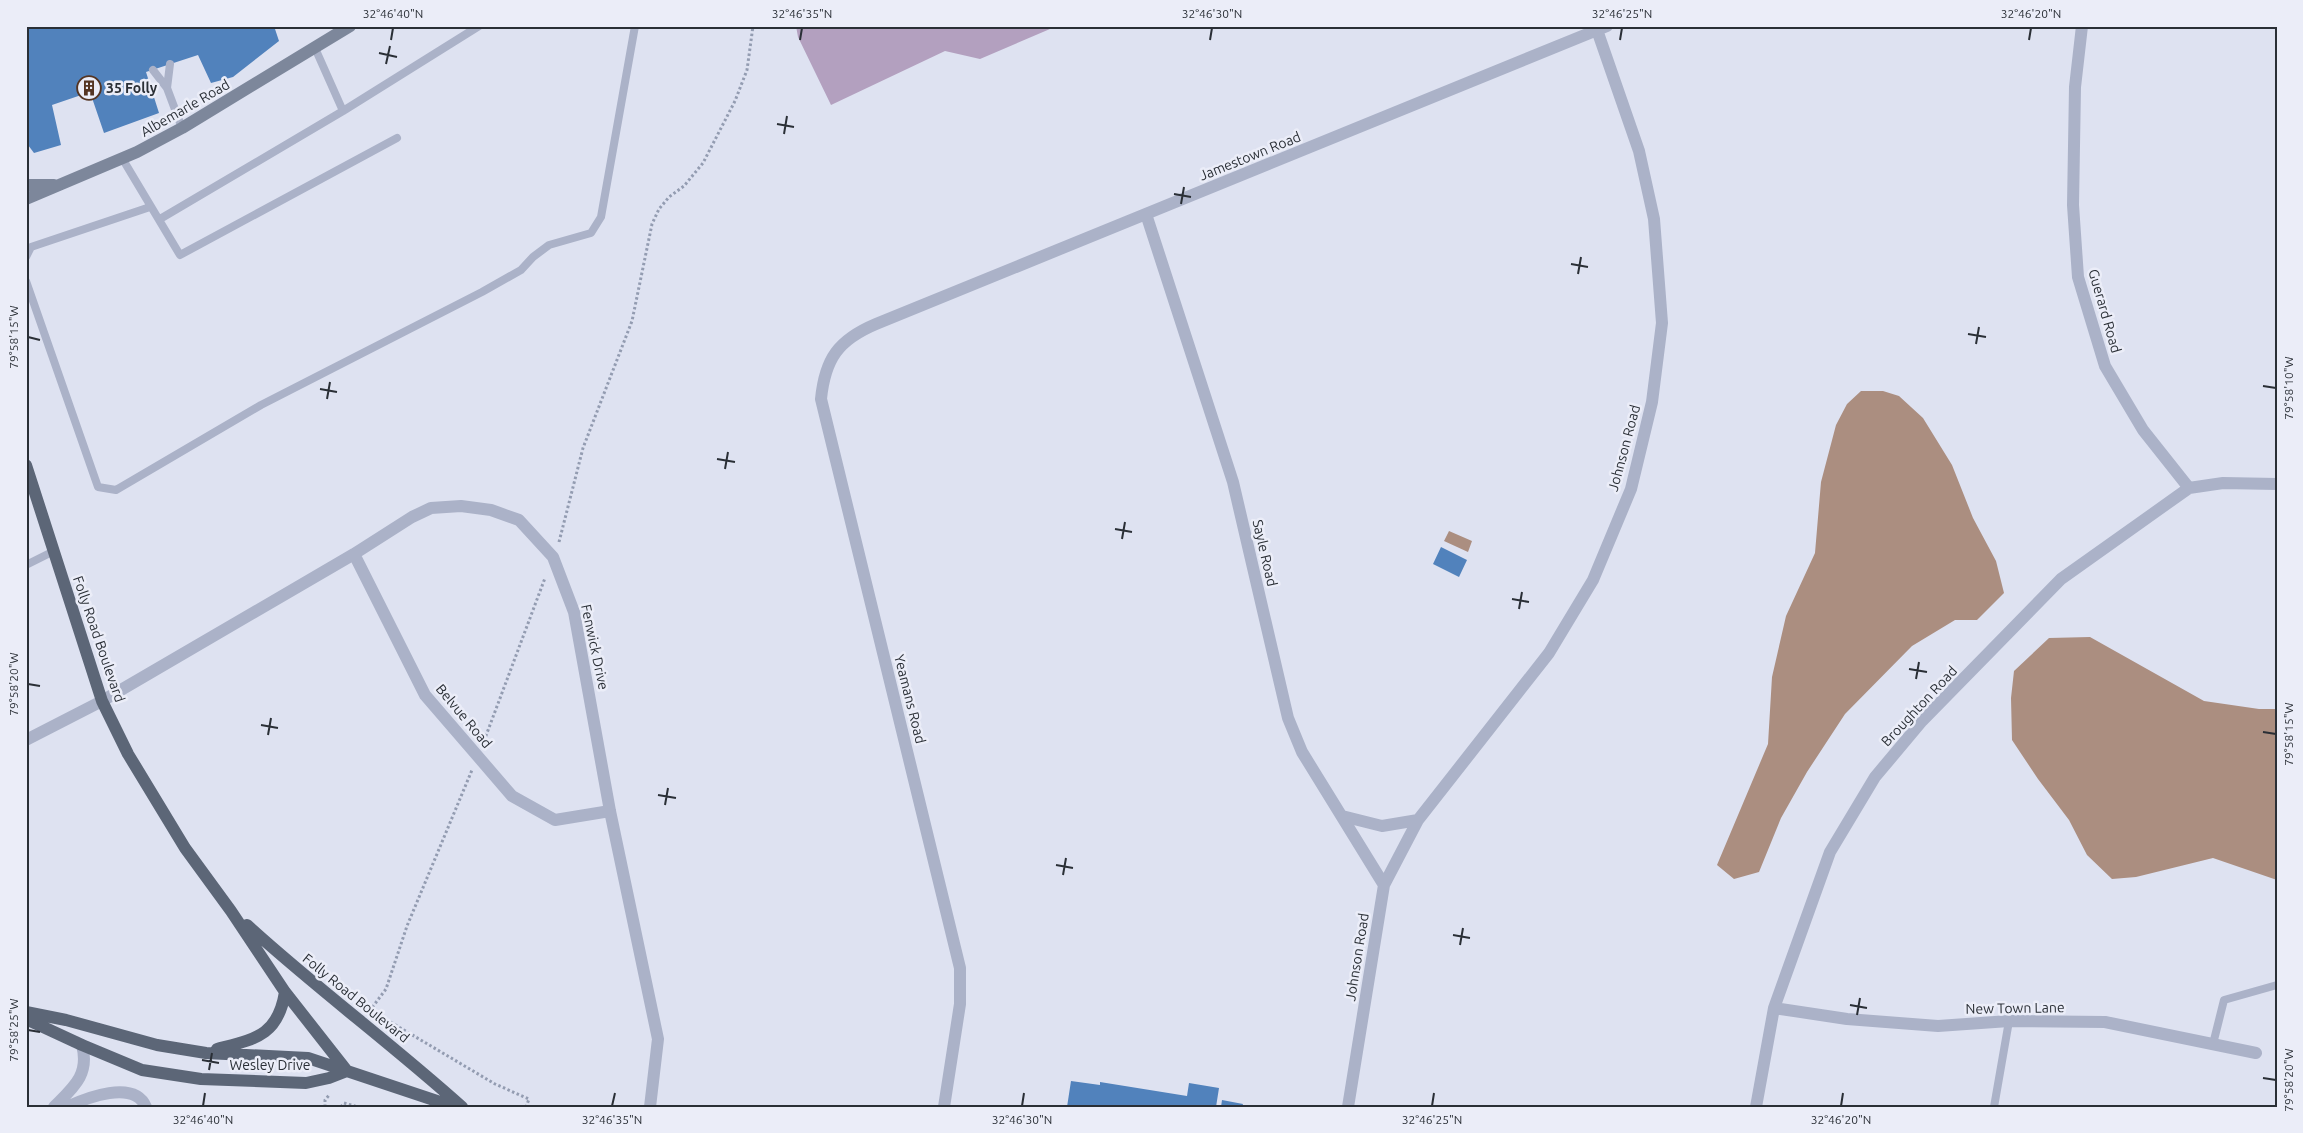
<svg xmlns="http://www.w3.org/2000/svg" width="2303" height="1133" font-family="Ubuntu,sans-serif">
<style>
.green{fill:#b3a0bf}
.water{fill:#ab8e80}
.building{fill:#5182bc}
.lines{fill:none;stroke-linecap:round;stroke-linejoin:round}
.path{stroke:#939cb1;stroke-width:3;stroke-dasharray:2.5 2.5;stroke-linecap:butt}
.lane{stroke:#abb2c8;stroke-width:8}
.street{stroke:#abb2c8;stroke-width:12}
.secondary{stroke:#7d879b;stroke-width:12}
.primary{stroke:#5c6677;stroke-width:12}
.ticks{fill:none;stroke:#2a2f36;stroke-width:2}
.labels{text-anchor:middle;stroke-width:5;stroke-linejoin:round;paint-order:stroke}
.poi-label{font-size:14px;font-weight:bold;fill:#2a2f36;stroke:#ebedf8;text-anchor:start}
.street-label{font-size:14px;fill:#2a2f36;stroke:#ebedf8}
.neatline{fill:none;stroke:#2a2f36;stroke-width:2}
.ticks-label{font-size:12px;text-anchor:middle;fill:#2a2f36}
</style>
<rect width="100%" height="100%" fill="#dee2f1"/>
<path class="green" d="M796,26H1057L980,59L945,51L831,105L798,37Z"/>
<path class="water" d="M1861,391H1883L1899,396L1923,418L1952,465L1973,518L1996,561L2004,593L1977,620H1955L1912,646L1845,714L1807,772L1781,818L1759,872L1734,879L1717,865L1768,744L1772,677L1786,616L1815,553L1821,482L1836,425L1847,404Z
M1449,531L1472,541L1468,552L1444,541Z
M2090,637L2204,701L2259,709H2277V880L2213,858L2136,877L2112,879L2087,855L2069,820L2038,779L2012,740L2011,698L2014,671L2049,638Z"/>
<path class="building" d="M26,26H280L275,29L279,41L233,77L211,83L198,55L146,72L159,113L104,133L90,92L52,105L61,145L34,153L28,145L26,146Z
M1441,547L1467,560L1459,577L1433,564Z
M1071,1081L1100,1085V1082L1187,1096L1189,1083L1219,1088L1216,1107H1067Z
M1222,1100L1243,1104L1242,1107H1221Z"/>
<g class="lines">
<path class="path" d="M559,542L583,448L632,321L652,224L659,209L669,197L684,186L703,163L735,101L747,70L753,26
M484,741L545,578
M373,1011L371,1009L386,989L407,926L472,770
M382,1017L495,1084L529,1099L526,1107
M325,1107V1100L330,1094
M341,1107L344,1103L358,1107"/>
<path class="lane" d="M315,48L343,111
M153,70L167,88L182,128
M167,88L170,64
M122,158L180,255L397,138
M160,219L343,111L479,26
M26,257L31,247L150,207
M26,281L98,487L116,490L261,405L482,292L521,270L533,257L549,245L591,233L601,217L635,26
M26,565L54,551
M2213,1044L2224,1000L2277,985
M1994,1107L2009,1021"/>
<path class="street" d="M2082,26L2075,87L2073,205L2078,277L2105,366L2143,430L2189,488
M1146,214L1233,482L1288,718L1302,752L1384,885
M354,554L425,695L512,796L555,820L610,811
M26,740L102,701L354,554L412,517L431,508L461,506L491,510L519,520L553,557L574,612L610,811L658,1039L650,1107
M1342,816L1382,826L1418,820
M1774,1008L1847,1019L1938,1026L2009,1021L2105,1022L2256,1053
M54,1107C73,1088 90,1075 82,1045
M67,1107C86,1098 134,1079 146,1107
M944,1107L960,1004V968L821,399C825,359 838,340 876,324L1607,26
M1348,1107L1384,885L1418,820L1549,653L1593,580L1631,489L1652,402L1662,323L1654,219L1639,151L1597,30
M1756,1107L1774,1008L1830,852L1875,777L1922,721L2061,579L2189,488L2223,483L2277,484"/>
<path class="secondary" d="M26,185H54
M26,199L137,152L182,128L350,26"/>
<path class="primary" d="M26,465L102,701L128,754L185,848L231,911L285,992L347,1071
M247,925C316,988 392,1044 462,1107
M26,1012L66,1020L157,1045L206,1053L308,1058L455,1107
M26,1019L82,1045L142,1070L201,1079L306,1083L329,1078L347,1071
M217,1049C255,1039 278,1036 285,992"/>
</g>
<path class="ticks" d="M391,40L393,28M800,40L802,28M1210,40L1212,28M1620,40L1622,28M2029,40L2031,28M379,53L397,57M386,64L390,46M777,124L794,127M784,134L787,116M1174,194L1191,197M1181,204L1184,187M1571,264L1588,267M1578,274L1581,257M1968,334L1986,337M28,337L40,340M1976,344L1979,327M2263,386L2276,388M320,389L337,392M327,399L330,382M717,459L735,462M725,469L728,452M1115,529L1132,532M1122,539L1125,522M1512,599L1529,602M1519,609L1522,592M1909,669L1927,672M1916,679L1919,662M28,684L40,686M261,725L278,728M2263,732L2276,734M268,735L271,718M658,795L676,798M665,805L668,788M1056,865L1073,868M1063,875L1066,858M1453,935L1470,938M1460,945L1463,928M1850,1005L1867,1008M1857,1015L1860,998M28,1030L40,1032M202,1060L219,1063M209,1070L212,1053M2263,1078L2276,1080M203,1106L205,1093M612,1106L615,1093M1022,1106L1024,1093M1432,1106L1434,1093M1841,1106L1843,1093"/>
<defs>
<g id="building-ring" transform="scale(1.25)"><circle r="9.5" fill="#ebedf8" stroke="#543523" stroke-width="1.5"/><path d="M-4-6H4V6H1V3H-1V6H-4ZM-2.5-4.3h1.7v1.8h-1.7ZM.8-4.3h1.7v1.8H.8ZM-2.5-1h1.7V.8h-1.7ZM.8-1h1.7V.8H.8Z" fill="#543523"/></g>
</defs>
<g fill-rule="evenodd">
<use href="#building-ring" x="89" y="88"/>
</g>
<g class="labels">
<g class="poi-label">
<text x="106" y="93">35 Folly</text>
</g>
<g class="street-label">
<text transform="translate(185 108) rotate(-30)" y="5">Albemarle Road</text>
<text transform="translate(1250 156) rotate(-22)" y="5">Jamestown Road</text>
<text transform="translate(2105 311) rotate(74)" y="5">Guerard Road</text>
<text transform="translate(1624 448) rotate(-75)" y="5">Johnson Road</text>
<text transform="translate(1265 553) rotate(77)" y="5">Sayle Road</text>
<text transform="translate(99 639) rotate(71)" y="5">Folly Road Boulevard</text>
<text transform="translate(595 647) rotate(78)" y="5">Fenwick Drive</text>
<text transform="translate(910 699) rotate(76)" y="5">Yeamans Road</text>
<text transform="translate(1919 706) rotate(-47)" y="5">Broughton Road</text>
<text transform="translate(464 716) rotate(50)" y="5">Belvue Road</text>
<text transform="translate(1357 957) rotate(-81)" y="5">Johnson Road</text>
<text transform="translate(356 998) rotate(39)" y="5">Folly Road Boulevard</text>
<text transform="translate(2015 1008) rotate(-1)" y="5">New Town Lane</text>
<text x="270" y="1070">Wesley Drive</text>
</g>
</g>
<rect width="2303" height="1133" fill="none" stroke="#ebedf8" stroke-width="55"/>
<rect x="28" y="28" width="2248" height="1078" class="neatline"/>
<g class="ticks-label">
<text x="393" y="18">32°46'40"N</text>
<text x="802" y="18">32°46'35"N</text>
<text x="1212" y="18">32°46'30"N</text>
<text x="1622" y="18">32°46'25"N</text>
<text x="2031" y="18">32°46'20"N</text>
<text transform="translate(14 337) rotate(-90)" y="4">79°58'15"W</text>
<text transform="translate(2289 388) rotate(-90)" y="4">79°58'10"W</text>
<text transform="translate(14 684) rotate(-90)" y="4">79°58'20"W</text>
<text transform="translate(2289 734) rotate(-90)" y="4">79°58'15"W</text>
<text transform="translate(14 1030) rotate(-90)" y="4">79°58'25"W</text>
<text transform="translate(2289 1080) rotate(-90)" y="4">79°58'20"W</text>
<text x="203" y="1124">32°46'40"N</text>
<text x="612" y="1124">32°46'35"N</text>
<text x="1022" y="1124">32°46'30"N</text>
<text x="1432" y="1124">32°46'25"N</text>
<text x="1841" y="1124">32°46'20"N</text>
</g>
</svg>
